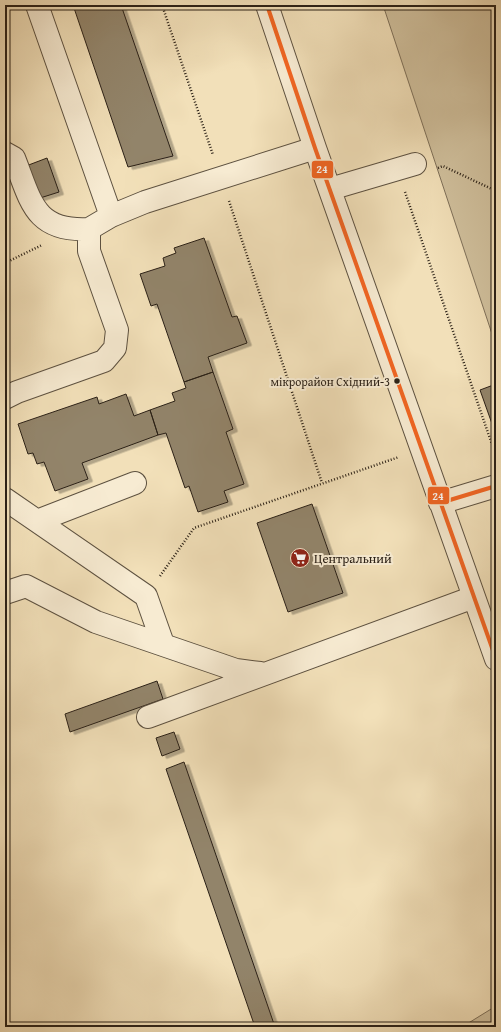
<svg xmlns="http://www.w3.org/2000/svg" width="501" height="1032" font-family="'Gentium Book Plus',serif">
<style>
.green{fill:#d0c09d;stroke:#7e705a}
.building{fill:#92846b;stroke:#2b2117;filter:url(#shadow)}
.lines{fill:none;stroke-linecap:round;stroke-linejoin:round}
.minor-casing{stroke:#5d5140;stroke-width:24}
.path{stroke:#2b2117;stroke-width:2.5;stroke-dasharray:1 2;stroke-linecap:butt}
.minor{stroke:#f7ebd2;stroke-width:22}
.bus-1-casing{stroke:#f7ebd2;stroke-width:7}
.bus-1{stroke:#f26522;stroke-width:4}
.bus-dot{fill:#2b2117;stroke:#f7ebd2;stroke-width:1.5}
.labels{text-anchor:middle;stroke-width:4;stroke-linejoin:round;paint-order:stroke}
.bus-label{font-size:12px;fill:#2b2117;stroke:#f7ebd2;text-anchor:end}
.poi-label{font-size:13px;fill:#2b2117;stroke:#f7ebd2;text-anchor:start}
.line-badge{stroke:#f7ebd2;stroke-width:1.5}
.badge-label{font-size:11px;text-anchor:middle;font-weight:bold;fill:#fff}
</style>
<defs>
<filter id="shadow"><feDropShadow dx="4.5" dy="2.5" stdDeviation="0" flood-color="#0004"/></filter>
</defs>
<rect width="100%" height="100%" fill="#f2e0b9"/>
<filter id="stains"><feTurbulence type="fractalNoise" baseFrequency=".005" numOctaves="4"/><feColorMatrix values="0 0 0 0 .2 0 0 0 0 .09 0 0 0 0 .02 0 0 0 .5 -.17"/></filter>
<radialGradient id="worn" r=".72"><stop offset=".6" stop-color="#630" stop-opacity="0"/><stop offset="1" stop-color="#630" stop-opacity=".3"/></radialGradient>
<path class="green" d="M383,5H496V346Z
M496,1006V1027H462Z"/>
<path class="building" d="M73,5H121L173,156L128,167Z
M47,158L59,192L37,199L26,166Z
M204,238L232,317L237,316L247,343L208,357L213,372L184,382L157,304L151,306L140,274L165,266L163,258L176,253L174,248Z
M213,372L233,429L226,432L244,484L224,491L228,502L198,512L189,486L185,488L166,433L158,435L150,410L175,401L172,393L186,388L184,382Z
M496,384V435L480,390Z
M126,394L134,416L150,410L158,435L82,463L88,479L55,491L44,462L37,464L33,453L28,454L18,424L97,397L99,404Z
M312,504L343,593L288,612L257,523Z
M157,681L163,699L70,732L65,714Z
M174,732L180,749L162,756L156,738Z
M184,762L275,1027H255L166,769Z"/>
<g class="lines">
<g class="minor-casing">
<path id="minor" d="M37,5L111,216
M267,5L315,148L496,659
M5,153L14,158C31,201 34,232 89,229
M330,189L415,164
M5,398L17,392L104,361L115,348L117,330L89,251V229L111,216L145,202L315,148
M5,499L146,596L163,644
M440,503L496,486
M37,521L135,483
M5,593L26,586L96,622L236,670L260,673
M148,717L474,597"/>
</g>
<path class="path" d="M162,5L213,155
M438,168L443,166L496,191
M405,192L496,456
M229,201L322,483
M5,263L42,245
M160,576L194,528L399,457"/>
<use href="#minor" class="minor"/>
<g class="bus-1-casing">
<path id="bus-1" d="M267,5L315,148L496,659
M440,503L496,486"/>
</g>
<use href="#bus-1" class="bus-1"/>
</g>
<defs>
<g id="supermarket-disc" transform="scale(1)"><circle r="9.5" fill="#8f2418" stroke="#f7ebd2"/><path d="M-6-5.5h2.5l.6 2H6L4.5 2H-2.5L-4.4-4H-6ZM-1.5 3.2a1.3 1.3 0 1 0 .1 0ZM3 3.2a1.3 1.3 0 1 0 .1 0Z" fill="#fff"/></g>
</defs>
<g fill-rule="evenodd">
<use href="#supermarket-disc" x="300" y="558"/>
</g>
<circle class="bus-dot" cx="397" cy="381" r="3.5"/>
<g class="labels">
<g class="bus-label">
<text x="390" y="386">мікрорайон Східний-3</text>
</g>
<g class="poi-label">
<text x="314" y="563">Центральний</text>
</g>
</g>
<g class="line-badge">
<rect x="311" y="160" width="23" height="19" rx="4" fill="#f26522"/>
<rect x="427" y="486" width="23" height="19" rx="4" fill="#f26522"/>
</g>
<g class="badge-label">
<text x="322" y="173">24</text>
<text x="438" y="500">24</text>
</g>
<rect width="501" height="1032" fill="none" stroke="#f2e0b9" stroke-width="20"/>
<rect x="6" y="6" width="489" height="1020" fill="none" stroke="#2b2117" stroke-width="2"/>
<rect x="10" y="10" width="481" height="1012" fill="none" stroke="#2b2117"/>
<rect width="100%" height="100%" filter="url(#stains)"/>
<rect width="100%" height="100%" fill="url(#worn)"/>
</svg>
